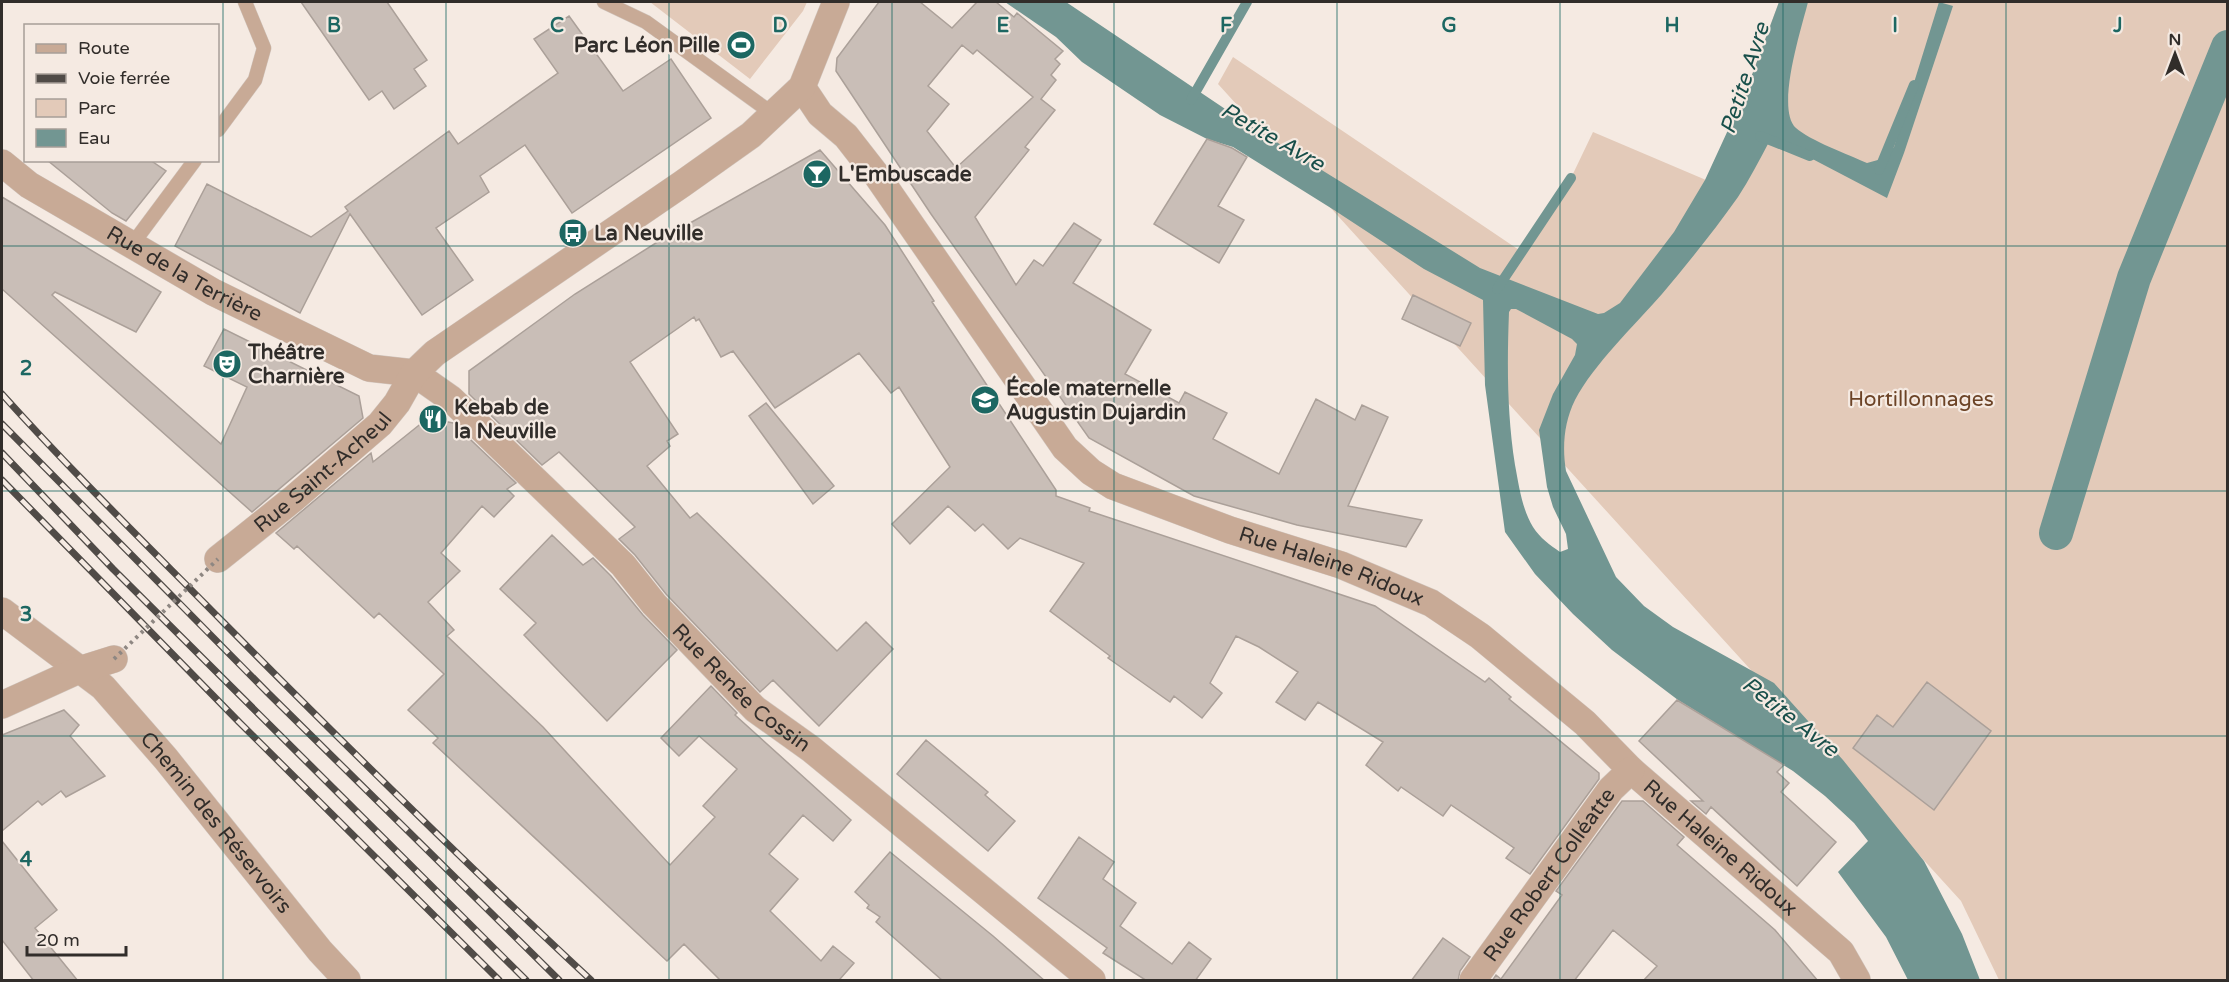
<svg xmlns="http://www.w3.org/2000/svg" width="2229" height="982" font-family="'Varela Round',sans-serif">
<style>
.green{fill:#e3cab9}
.water{fill:#729692;fill-rule:evenodd}
.lines{fill:none;stroke-linecap:round;stroke-linejoin:round}
.stream{stroke:#729692;stroke-width:10}
.canal{stroke:#729692;stroke-width:34}
.building{fill:#c9beb7;stroke:#aba099;stroke-width:1.5;fill-rule:evenodd}
.service-casing{stroke:#d2c8c1;stroke-width:15}
.minor-casing{stroke:#d2c8c1;stroke-width:28}
.service{stroke:#c8aa96;stroke-width:14}
.minor{stroke:#c8aa96;stroke-width:27}
.rail-casing{stroke:#504b47;stroke-width:7}
.rail{stroke:#f5eae2;stroke-width:4.5;stroke-dasharray:14;stroke-linecap:butt}
.path-bridge{stroke:#8e8782;stroke-width:4;stroke-dasharray:3 4.5;stroke-linecap:butt}
.grid{fill:none;stroke:#1c6762;stroke-width:1.5;stroke-opacity:0.55}
.labels{text-anchor:middle;stroke-width:4.5;stroke-linejoin:round;paint-order:stroke}
.poi-label{font-size:21px;font-weight:bold;fill:#312d2a;stroke:#f5eae2;text-anchor:start}
.street-label{font-size:21px;fill:#312d2a;stroke:#f5eae2}
.park-label{font-size:21px;fill:#6c4326;stroke:#f5eae2}
.water-label{font-size:22px;font-style:italic;fill:#184f4a;stroke:#f5eae2}
.grid-label{font-size:20px;text-anchor:middle;font-weight:bold;fill:#1c6762;stroke:#f5eae2;stroke-width:4.5;stroke-linejoin:round;paint-order:stroke}
</style>
<rect width="100%" height="100%" fill="#f5eae2"/>
<path class="green" d="M650,2H807L803,11L750,79Z
M1779,2H2227V980H1999L1961,901L1218,84L1233,57L1522,252L1571,178L1593,132L1706,180L1746,91Z"/>
<path class="water" d="M1005,2H1066L1249,125L1480,268L1598,314L1604,313L1620,303L1674,232L1705,180L1746,91L1779,2H1808C1802,27 1775,109 1796,128C1809,140 1849,155 1867,163L1885,158L1894,147L1939,2L1953,6L1904,153L1887,198L1780,142H1769C1759,161 1749,180 1738,197C1714,231 1688,263 1662,294C1634,326 1594,364 1575,400C1564,422 1562,447 1566,471L1616,577L1644,606L1673,627L1774,683L1843,760L1924,861L1962,934L1980,980H1908L1886,937L1838,872L1868,841L1854,823L1825,796L1793,771L1678,700L1612,650L1573,614L1535,574L1505,532L1485,385L1483,300L1424,269L1334,210L1233,147L1207,139L1160,115L1082,62L1056,37ZM1511,309H1516L1572,339L1577,344L1575,355L1553,394L1539,430L1547,487L1553,507L1566,534L1568,549L1560,552C1550,545 1540,538 1533,527C1522,509 1519,486 1515,465C1507,413 1507,365 1509,312Z"/>
<g class="lines">
<path class="stream" d="M1191,100L1247,2
M1760,136L1810,156
M1879,170L1914,85
M1497,289L1571,178"/>
<path class="canal" d="M2056,533L2134,278L2228,47"/>
</g>
<path class="building" d="M301,2H387L427,60L414,69L426,86L394,109L382,91L369,100Z
M879,2H920L952,28L977,2H996L1014,17L1017,13L1063,51L1055,59L1060,64L1051,75L1056,80L1041,99L1055,110L1025,147L1029,150L975,217L1016,285L1034,260L1043,266L1074,223L1101,240L1073,283L1151,330L1125,374L1179,403L1185,392L1227,413L1213,439L1279,474L1316,399L1355,420L1362,405L1388,417L1348,506L1422,520L1406,547L1297,525L1194,496L1089,438L931,214L836,71L837,58ZM962,45L973,54L977,50L1033,97L956,168L927,131L949,104L928,86Z
M569,16L623,91L671,59L711,118L572,213L525,145L480,176L489,192L436,228L473,280L422,315L350,214L300,313L175,246L207,184L311,237L348,211L345,207L449,131L458,144L558,73L534,39Z
M1207,139L1232,148L1247,157L1218,206L1244,220L1219,263L1154,224Z
M820,150L885,225L934,301L932,302L1056,490V496L1090,508L1089,511L1375,606L1485,682L1489,678L1511,697L1509,699L1599,773V779L1530,874L1506,858L1514,848L1451,805L1443,816L1401,787L1398,791L1366,765L1383,742L1318,702L1305,720L1276,702L1298,672L1259,647L1236,636L1210,683L1222,693L1202,718L1174,696L1170,702L1108,658L1110,656L1050,611L1084,563L1020,538L1008,549L983,524L975,531L948,506L910,544L892,524L950,467L899,387L891,393L859,353L775,408L733,351L721,357L699,319L696,321L694,317L630,362L678,434L667,441L670,446L647,466L690,518L697,513L837,651L866,622L893,649L819,726L773,680L760,692L666,594L635,555L619,539L635,527L559,452L542,465L469,394V371L575,294L667,236Z
M47,160H150L166,171L126,221L112,213Z
M2,197L161,292L136,332L55,292L52,295L221,444L247,387L204,366L224,329L359,396L363,418L252,512L2,289Z
M1413,295L1471,323L1460,346L1402,319Z
M766,403L834,486L813,504L749,416Z
M428,418L453,423L516,483L507,489L514,496L494,517L482,506L441,553L460,571L428,602L454,630L447,636L543,727L670,865L715,817L703,806L737,769L699,736L679,756L661,738L711,686L737,713L735,715L851,820L833,841L803,815L769,854L798,879L770,911L821,961L833,946L854,963L840,979L841,981H721L684,944L667,961L433,743L438,738L408,710L444,674L379,613L374,618L297,546L294,549L276,533L371,453L373,462Z
M552,535L583,565L593,558L611,576L643,615L677,650L607,721L524,635L536,623L500,589Z
M1927,682L1991,731L1934,810L1853,748L1877,715L1893,727Z
M1677,700L1784,765L1777,772L1789,783L1781,792L1836,842L1797,886L1711,807L1706,814L1691,801H1703L1639,741Z
M64,710L79,725L70,736L105,776L66,797L61,791L42,805L38,801L2,831V735Z
M926,740L988,792L985,795L1015,821L988,851L897,774Z
M1622,801H1643L1684,837L1677,845L1775,930L1818,981H1643L1657,966L1613,930L1574,981H1492L1496,975L1501,979L1562,895L1556,891Z
M1079,837L1114,862L1103,879L1136,903L1120,926L1172,964L1189,942L1211,959L1195,981H1147L1103,953L1107,948L1038,898Z
M2,841L57,910L35,928L78,981H34L2,940Z
M890,852L993,936L1045,981H943L876,922L880,917L867,908L869,905L855,892Z
M1443,938L1470,957L1460,971L1458,981H1411Z"/>
<g class="lines">
<g class="service-casing">
<path id="service" d="M604,2L646,22L773,114
M218,130L255,80L264,48L245,2
M131,246L195,160"/>
</g>
<g class="minor-casing">
<g id="minor">
<path id="s1" d="M802,87L820,114L846,136L878,177L1065,448L1091,472L1113,486L1230,530L1341,565L1431,603L1480,636L1585,723L1631,770L1841,952L1857,980"/>
<path id="s2" d="M2,163L29,185L213,292L369,368L414,373L451,399L623,565L654,604L755,709L811,749L1092,980"/>
<path id="s3" d="M218,559L293,499L380,424L397,403L414,373L435,353L682,184L751,135L802,87L836,2"/>
<path id="s4" d="M2,611L103,687L166,759L320,951L347,980"/>
<path d="M2,705L79,670L114,659"/>
<path id="s5" d="M1473,980L1611,789L1631,770"/>
</g>
</g>
<use href="#service" class="service"/>
<use href="#minor" class="minor"/>
<g class="rail-casing">
<path id="rail" d="M2,394C73,473 149,547 223,622C344,744 466,864 591,980
M2,424L268,693L559,980
M2,453L113,569L526,980
M2,480L239,722L499,980"/>
</g>
<use href="#rail" class="rail"/>
<path class="path-bridge" d="M114,659L218,559"/>
</g>
<path class="grid" d="M223,2V980M446,2V980M669,2V980M892,2V980M1114,2V980M1337,2V980M1560,2V980M1783,2V980M2006,2V980M2,246H2228M2,491H2228M2,736H2228"/>
<defs>
<g id="stadium-disc" transform="scale(1.5)"><circle r="9.5" fill="#1c6762" stroke="#f5eae2"/><path d="M0-5a6.5 5 0 1 0 0 10a6.5 5 0 1 0 0-10ZM-3.5-1.8h7v3.6h-7Z" fill="#fff"/></g>
<g id="bar-disc" transform="scale(1.5)"><circle r="9.5" fill="#1c6762" stroke="#f5eae2"/><path d="M-6-5H6L.8 .8V4.5H3.5V6h-7V4.5H-.8V.8Z" fill="#fff"/></g>
<g id="bus-disc" transform="scale(1.5)"><circle r="9.5" fill="#1c6762" stroke="#f5eae2"/><path d="M-5-6H5V4H4V6H2V4H-2V6H-4V4H-5ZM-3.5-4V0h7V-4ZM-3.5 1.2v1.5H-2V1.2ZM2 1.2v1.5H3.5V1.2Z" fill="#fff"/></g>
<g id="theatre-disc" transform="scale(1.5)"><circle r="9.5" fill="#1c6762" stroke="#f5eae2"/><path d="M-5-5.5Q0-4 5-5.5V0Q5 5 0 6Q-5 5-5 0ZM-3.3-2.5H-1v1.5H-3.3ZM1-2.5H3.3v1.5H1ZM-2.8 1Q0 5.5 2.8 1Z" fill="#fff"/></g>
<g id="school-disc" transform="scale(1.5)"><circle r="9.5" fill="#1c6762" stroke="#f5eae2"/><path d="M0-5L7-2L0 1L-7-2ZM-4 1L0 2.5L4 1V4Q0 6-4 4Z" fill="#fff"/></g>
<g id="restaurant-disc" transform="scale(1.5)"><circle r="9.5" fill="#1c6762" stroke="#f5eae2"/><path d="M-5-6h1v4h1v-4h1v4h1v-4h1v5L-1.5 .5V6h-2V.5L-5-1ZM5-6V6H3V1.5H1.5Q1.5-4 5-6Z" fill="#fff"/></g>
</defs>
<g fill-rule="evenodd">
<use href="#stadium-disc" x="741" y="45"/>
<use href="#bar-disc" x="817" y="174"/>
<use href="#bus-disc" x="573" y="233"/>
<use href="#theatre-disc" x="227" y="364"/>
<use href="#school-disc" x="985" y="400"/>
<use href="#restaurant-disc" x="433" y="419"/>
</g>
<g class="labels">
<g class="poi-label">
<text x="720" y="52" text-anchor="end">Parc Léon Pille</text>
<text x="838" y="181">L'Embuscade</text>
<text x="594" y="240">La Neuville</text>
<text x="248" y="359">Théâtre<tspan x="248" dy="24">Charnière</tspan></text>
<text x="1006" y="395">École maternelle<tspan x="1006" dy="24">Augustin Dujardin</tspan></text>
<text x="454" y="414">Kebab de<tspan x="454" dy="24">la Neuville</tspan></text>
</g>
<g class="street-label">
<text dy="7" stroke="none"><textPath href="#s2" startOffset="214">Rue de la Terrière</textPath></text>
<text dy="7" stroke="none"><textPath href="#s3" startOffset="136">Rue Saint-Acheul</textPath></text>
<text dy="7" stroke="none"><textPath href="#s1" startOffset="742">Rue Haleine Ridoux</textPath></text>
<text dy="7" stroke="none"><textPath href="#s2" startOffset="922">Rue Renée Cossin</textPath></text>
<text dy="7" stroke="none"><textPath href="#s4" startOffset="303">Chemin des Réservoirs</textPath></text>
<text dy="7" stroke="none"><textPath href="#s1" startOffset="1228">Rue Haleine Ridoux</textPath></text>
<text dy="7" stroke="none"><textPath href="#s5" startOffset="130">Rue Robert Colléatte</textPath></text>
</g>
<g class="park-label">
<text x="1921" y="406">Hortillonnages</text>
</g>
<g class="water-label">
<text transform="translate(1744 78) rotate(-72)" y="8">Petite Avre</text>
<text transform="translate(1273 136) rotate(30)" y="8">Petite Avre</text>
<text transform="translate(1791 716) rotate(38)" y="8">Petite Avre</text>
</g>
</g>
<g class="grid-label">
<text x="334" y="32">B</text>
<text x="557" y="32">C</text>
<text x="780" y="32">D</text>
<text x="1003" y="32">E</text>
<text x="1226" y="32">F</text>
<text x="1449" y="32">G</text>
<text x="1672" y="32">H</text>
<text x="1895" y="32">I</text>
<text x="2118" y="32">J</text>
<text x="26" y="375">2</text>
<text x="26" y="621">3</text>
<text x="26" y="866">4</text>
</g>
<rect width="2229" height="982" fill="none" stroke="#312d2a" stroke-width="6"/>
<rect x="24" y="24" width="195" height="138" fill="#f5eae2" stroke="#a79e98" stroke-width="1.5"/>
<rect x="36" y="44" width="30" height="9" fill="#c8aa96" stroke="#a79e98" stroke-width="1.5"/>
<text x="78" y="54" font-size="18" fill="#312d2a">Route</text>
<rect x="36" y="74" width="30" height="9" fill="#504b47" stroke="#a79e98" stroke-width="1.5"/>
<text x="78" y="84" font-size="18" fill="#312d2a">Voie ferrée</text>
<rect x="36" y="99" width="30" height="18" fill="#e3cab9" stroke="#a79e98" stroke-width="1.5"/>
<text x="78" y="114" font-size="18" fill="#312d2a">Parc</text>
<rect x="36" y="129" width="30" height="18" fill="#729692" stroke="#a79e98" stroke-width="1.5"/>
<text x="78" y="144" font-size="18" fill="#312d2a">Eau</text>
<g transform="translate(2175 54)" stroke="#f5eae2" stroke-width="4.5" paint-order="stroke">
<path d="M0-4.5L10 22L0 15L-10 22Z" fill="#312d2a"/>
<text y="-9" font-size="16" font-weight="bold" text-anchor="middle" fill="#312d2a">N</text>
</g>
<path d="M27 946v9h99v-9" fill="none" stroke="#312d2a" stroke-width="3"/>
<text x="36" y="946" font-size="18" fill="#312d2a" stroke="#f5eae2" stroke-width="4.5" paint-order="stroke">20 m</text>
</svg>
